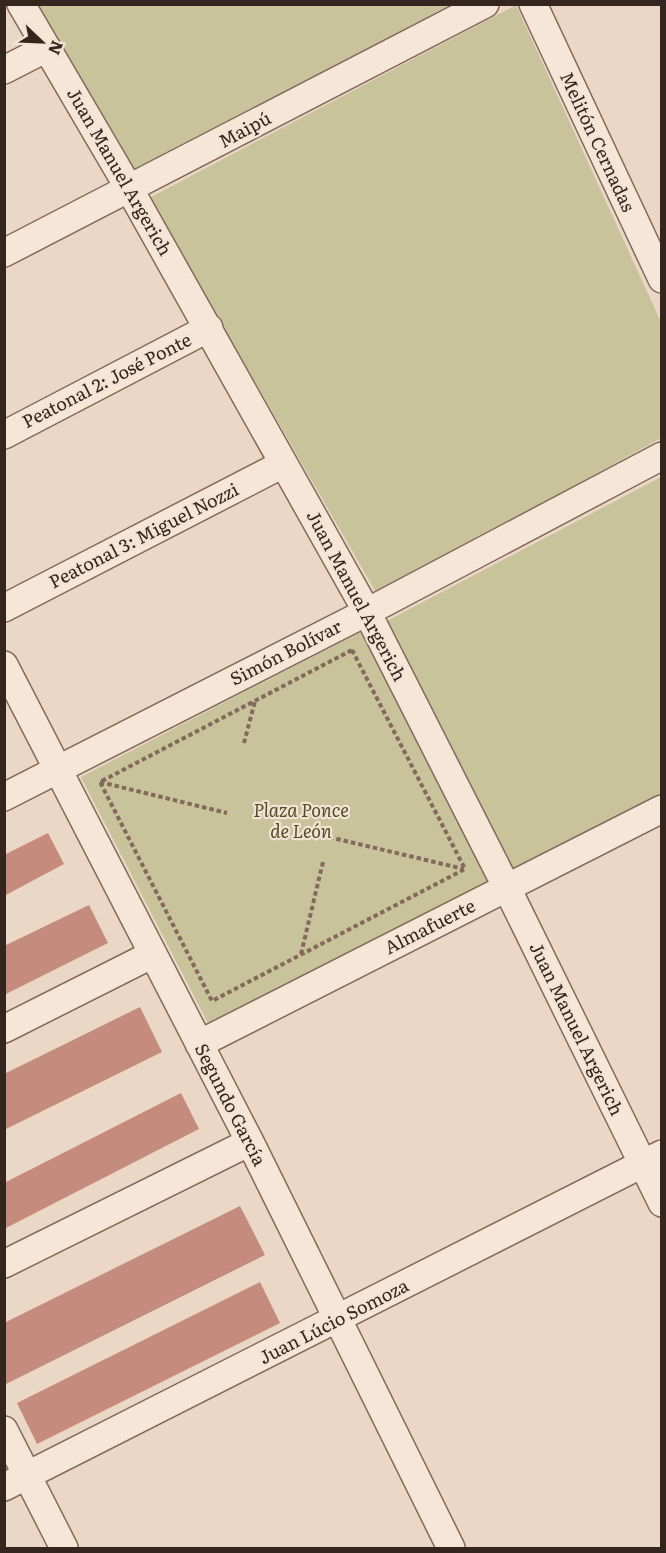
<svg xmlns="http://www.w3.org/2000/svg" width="666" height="1553" font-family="Literata,serif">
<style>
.green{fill:#c8c39a}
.building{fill:#c58c7e}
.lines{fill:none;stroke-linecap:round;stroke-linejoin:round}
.street-casing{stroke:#84695d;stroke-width:30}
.path{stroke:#84695d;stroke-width:4;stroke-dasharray:4.5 3;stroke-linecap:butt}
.street{stroke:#f6e6d8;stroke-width:27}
.labels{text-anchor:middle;stroke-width:4.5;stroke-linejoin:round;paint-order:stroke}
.street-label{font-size:18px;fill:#35251f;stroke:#f2e3d4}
.park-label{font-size:18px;font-style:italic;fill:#4f5028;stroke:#f2e3d4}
</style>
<rect width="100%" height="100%" fill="#ead7c5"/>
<path class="green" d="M38,5H450L135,172Z
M516,5L661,322V438L377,594L149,198Z
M661,477V798L511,875L385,622Z
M364,630L493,880L210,1027L81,777Z"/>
<path class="building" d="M48,833L64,864L4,896V855Z
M89,905L108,943L4,995V946Z
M140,1007L162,1052L4,1130V1074Z
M181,1093L199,1129L4,1229V1183Z
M240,1206L265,1255L4,1385V1323Z
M260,1282L280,1323L37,1444L17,1403Z"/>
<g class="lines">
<g class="street-casing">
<path id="street" d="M21,4L130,190L367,612L507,888L662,1203
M533,4L662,279
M4,70L47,48
M4,253L485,4
M4,435L209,328
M4,608L283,464
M4,665L250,1142L451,1548
M4,797L367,612L662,456
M4,1029L153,954
M199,1044L662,809
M4,1264L250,1142
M4,1430L64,1548
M4,1487L662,1154"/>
</g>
<path class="path" d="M352,650L465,869L212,1001L100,782Z
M244,743L255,701
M100,782L227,813
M329,837L464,869
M301,954L323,862"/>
<use href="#street" class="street"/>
</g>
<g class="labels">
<g class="street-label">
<text transform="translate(245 130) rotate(-28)" y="6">Maipú</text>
<text transform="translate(597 142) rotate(65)" y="6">Melitón Cernadas</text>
<text transform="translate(119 172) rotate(60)" y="6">Juan Manuel Argerich</text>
<text transform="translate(107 381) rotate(-27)" y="6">Peatonal 2: José Ponte</text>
<text transform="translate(144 536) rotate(-27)" y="6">Peatonal 3: Miguel Nozzi</text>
<text transform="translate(356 596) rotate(62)" y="6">Juan Manuel Argerich</text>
<text transform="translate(286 653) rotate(-27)" y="6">Simón Bolívar</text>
<text transform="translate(430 927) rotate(-27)" y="6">Almafuerte</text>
<text transform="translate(576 1029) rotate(64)" y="6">Juan Manuel Argerich</text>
<text transform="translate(230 1105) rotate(63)" y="6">Segundo García</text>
<text transform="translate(334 1322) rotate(-27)" y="6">Juan Lúcio Somoza</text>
</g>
<g class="park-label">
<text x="301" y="817">Plaza Ponce<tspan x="301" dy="21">de León</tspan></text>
</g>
</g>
<rect width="666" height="1553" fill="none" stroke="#35251f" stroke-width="12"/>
<g transform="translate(42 42) rotate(113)" stroke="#f2e3d4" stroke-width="4.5" paint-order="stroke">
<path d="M0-4.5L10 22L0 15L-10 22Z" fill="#35251f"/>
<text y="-9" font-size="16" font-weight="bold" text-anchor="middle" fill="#35251f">N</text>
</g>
</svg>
